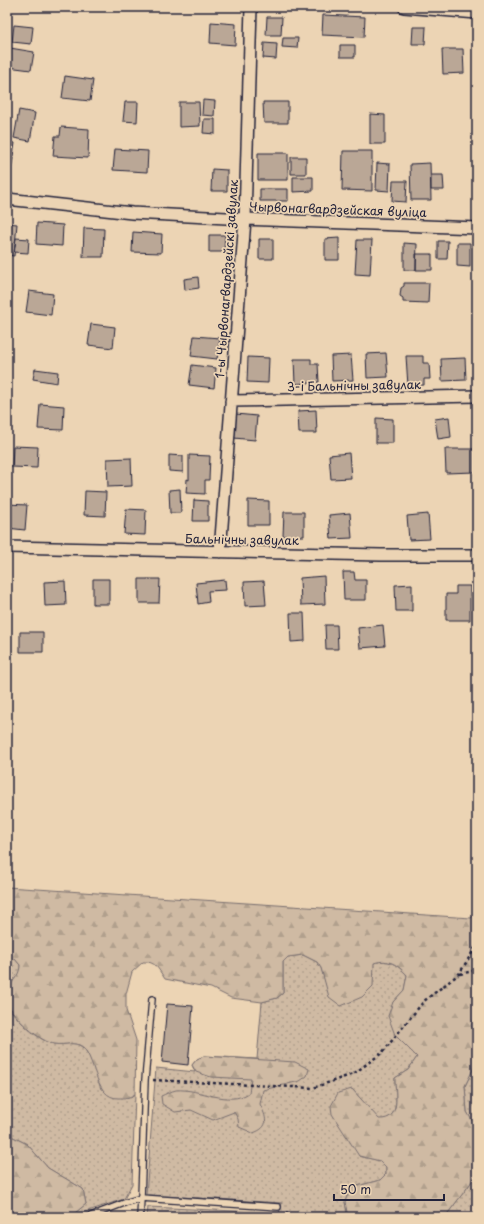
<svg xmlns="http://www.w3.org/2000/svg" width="484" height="1224" font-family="'Playpen Sans',sans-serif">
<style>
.grass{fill:url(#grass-dots);stroke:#786e6f}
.forest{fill:url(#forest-firs);stroke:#786e6f}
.building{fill:#baa796;stroke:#22223b}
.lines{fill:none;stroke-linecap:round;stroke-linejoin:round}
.lane-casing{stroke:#22223b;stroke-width:8}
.street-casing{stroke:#22223b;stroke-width:14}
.path{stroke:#22223b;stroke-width:2.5;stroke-dasharray:3 3;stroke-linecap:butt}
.lane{stroke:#ecd4b4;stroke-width:5.5}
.street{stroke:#ecd4b4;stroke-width:11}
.labels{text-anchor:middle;stroke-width:3.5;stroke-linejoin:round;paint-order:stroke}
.street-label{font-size:12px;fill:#22223b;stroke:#ecd4b4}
</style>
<defs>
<pattern id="grass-dots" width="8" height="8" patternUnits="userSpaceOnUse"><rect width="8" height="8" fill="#cfbaa3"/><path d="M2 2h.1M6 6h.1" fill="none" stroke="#b1a08d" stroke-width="1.8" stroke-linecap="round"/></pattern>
<pattern id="forest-firs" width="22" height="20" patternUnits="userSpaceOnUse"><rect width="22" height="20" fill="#cfbaa3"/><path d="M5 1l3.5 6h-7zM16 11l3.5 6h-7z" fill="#b1a08d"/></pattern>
</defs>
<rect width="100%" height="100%" fill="#ecd4b4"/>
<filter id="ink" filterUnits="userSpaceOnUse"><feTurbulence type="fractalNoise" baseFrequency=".025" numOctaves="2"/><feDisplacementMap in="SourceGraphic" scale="8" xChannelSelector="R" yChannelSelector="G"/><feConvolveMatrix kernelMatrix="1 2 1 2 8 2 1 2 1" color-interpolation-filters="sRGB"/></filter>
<g filter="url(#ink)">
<path class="grass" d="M303,955L317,962L321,968L330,997L374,963C389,958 397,965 407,975L404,990L393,1002L395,1035L417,1057L408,1070L395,1078C395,1094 402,1119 379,1120L352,1089L359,1156L381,1161L386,1167V1174L380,1180L350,1188L345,1202L348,1217H147L148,1207L279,1213L282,1203L146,1195L156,1068L195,1072L192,1065L197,1059L204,1056L257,1059L262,1002L277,998L283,993V962L288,957Z
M7,958L15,959L20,965V972L7,989Z
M7,1002C9,1006 10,1010 13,1013C21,1023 41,1043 55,1044C64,1046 74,1040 82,1047C93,1056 96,1076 101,1089L129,1098L135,1094L132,1184L124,1199L70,1217L86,1204L83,1189L48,1168L27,1144L7,1134Z
M477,1056V1129L467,1112L465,1086L475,1065Z
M477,1171V1217H445L470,1184Z"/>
<path class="forest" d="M7,887L471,918L477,913V1012L471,1026L477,1033V1056L475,1065L465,1086L467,1112L477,1129V1171L470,1184L445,1217H348L345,1202L350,1188L380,1180L386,1174V1167L380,1161L359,1156L332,1114L331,1106L338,1093L352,1089L379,1119C402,1120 395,1094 395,1078L408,1070L417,1057L395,1035L388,1016L393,1002L404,990L407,975C398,965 389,958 374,963L373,986L362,997L341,1006L329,997L321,968L317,962L303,955L288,957L283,962V993L277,998L262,1002L231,998L211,988L165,979C158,969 156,961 143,962L132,972L126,994V1010L136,1040L135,1094C129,1098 125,1098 118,1098C96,1098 96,1063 84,1048C76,1040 65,1046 55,1044C41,1043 12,1016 8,1003C1,986 20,981 20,965L15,959L7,958Z
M204,1056L295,1062L309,1069L307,1076L300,1081L263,1090L260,1104C266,1117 271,1127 253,1133L239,1127L238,1119L234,1112L213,1120L191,1110L175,1112L162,1104L161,1096C166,1094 171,1091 176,1090C200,1088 228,1107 249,1093L251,1079L211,1077L196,1072L192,1065L197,1059Z
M7,1134L27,1144L48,1168L83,1189L86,1204L70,1217H7Z"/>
<path class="building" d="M323,15L365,17L364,37L322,35Z
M267,17H282L281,35H266Z
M211,22L236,24L235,45L210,43Z
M14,25L33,27L31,44L12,42Z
M413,27H426L425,44H412Z
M283,38H298L297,48L282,47Z
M264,43L277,44L276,59L263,58Z
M340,45H355V57H340Z
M10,48L34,52L31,70L8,67Z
M442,49H463L464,73L443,74Z
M65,76L93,80L90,101L62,98Z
M203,100L215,101L214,116L202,115Z
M125,102H138L137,122L123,121Z
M179,102H199L200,126L179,127Z
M263,102H288V123H264Z
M19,110L35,113L30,141L14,138Z
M370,114L385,115V144H370Z
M204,119H215V134L203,133Z
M61,127L89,129L88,158L53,156L55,136H60Z
M7,142L15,143L13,156L7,155Z
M115,149L148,151L147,172L113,170Z
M343,151H372V191L342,190Z
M258,153H288V180H258Z
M7,157L13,158L9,183L7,182Z
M291,157H306V174H291Z
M377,163L390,164L389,191L376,190Z
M430,163L431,200H411L410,164Z
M212,169L227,170V191H211Z
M431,175H443L444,190H431Z
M293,177H313V191L293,192Z
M393,181H407L406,202L392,201Z
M260,189H288V201H260Z
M7,223L17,224L14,256L7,255Z
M37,223L63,225L62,246L36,244Z
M84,228L104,229L103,257H83Z
M133,232L162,234L161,253L132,252Z
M209,235H225L224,252H209Z
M16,238L29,239L28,253L14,252Z
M339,238V260H325V239Z
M259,239H273V259H259Z
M357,240H372L370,275L355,274Z
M438,241H448L447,259H438Z
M404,243L417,244L416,270H404Z
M457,243H470V267L457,266Z
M416,254H432V270H416Z
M198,277L199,288L185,290L184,279Z
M404,283H429L428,303L403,302V298L400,296L401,288L404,286Z
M29,291L53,294L51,315L26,312Z
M91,324L115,327L113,348L88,345Z
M194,336L220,338L217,359L191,356Z
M386,353L388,377L367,378L366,354Z
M351,355L353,380L332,381L331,356Z
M406,356H423V363H429L430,379H424V385L408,386Z
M248,357L269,358L268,383L247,382Z
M465,358L466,380L442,381L441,359Z
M294,359H311V364H318L319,382L295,384Z
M192,365L216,368L214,388L189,385Z
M35,369L58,372L57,383L33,379Z
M40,404L64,406L63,430L38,429Z
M316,410L317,433H299L298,411Z
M236,414L257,416L255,440L234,438Z
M449,417L451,437L438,439L435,419Z
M376,418L393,419V443H376Z
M13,446L38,447L37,468L12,467Z
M445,449H475V472L446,473Z
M349,453L351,478L331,479L329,455Z
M169,455L183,456V472L169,471Z
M189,455L210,456L209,480H205V494L186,493L187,479L189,480Z
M131,458L132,486L108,487L107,459Z
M180,489L181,513H170L169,490Z
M85,491L106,492L105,516L84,515Z
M194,500L208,501V521H193Z
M248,500L269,501V525H248Z
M7,504L27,505L25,530L7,528Z
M126,509L146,510L145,535L124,534Z
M284,512H304V536H283Z
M350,513L352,538L331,539L329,515Z
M428,514L430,539L409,540L407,516Z
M343,572H354L355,580H366V600H344Z
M324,576L325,604L301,605L300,578Z
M93,579H109V604H93Z
M139,579H160L159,603H139Z
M225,580L226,590L208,591L209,602L198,604L196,583Z
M65,581L66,605L45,606L44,582Z
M264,581L266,605L245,606L244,582Z
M412,584V611H396L395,585Z
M456,586H470V620H446V594H456Z
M290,613H304L305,641L291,642Z
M325,625H337L338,649H326Z
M383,625L385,646L360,648L358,628Z
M20,632H43V652H20Z
M167,1004L193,1006L188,1065L162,1062Z"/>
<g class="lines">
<g class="lane-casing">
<path id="lane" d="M88,1217L127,1202L141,1198L145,1080L152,999
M140,1217L141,1198L278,1207"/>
</g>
<g class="street-casing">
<path id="street" d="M404,7L477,13
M7,199L132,213L245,219L477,228
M231,401L477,396
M7,547L381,555H477
M220,552L245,219L251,7"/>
</g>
<path class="path" d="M460,974L477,970
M153,1080L313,1088L353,1074L382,1053L424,1001L459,974L477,945
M286,1212L294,1217"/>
<use href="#lane" class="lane"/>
<use href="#street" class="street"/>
</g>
</g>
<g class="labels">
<g class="street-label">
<text transform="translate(338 210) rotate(2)" y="4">Чырвонагвардзейская вуліца</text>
<text transform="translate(227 279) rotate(-86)" y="4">1-ы Чырвонагвардзейскі завулак</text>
<text transform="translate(354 386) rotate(-1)" y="4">3-і Бальнічны завулак</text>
<text transform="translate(242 540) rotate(1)" y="4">Бальнічны завулак</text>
</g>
</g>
<rect width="484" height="1224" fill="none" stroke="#ecd4b4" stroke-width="24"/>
<rect x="12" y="12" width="460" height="1200" fill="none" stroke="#22223b" stroke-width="1.5" filter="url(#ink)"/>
<path d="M334 1194v6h110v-6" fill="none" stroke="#22223b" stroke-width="2"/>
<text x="340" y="1194" font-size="12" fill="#22223b" stroke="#ecd4b4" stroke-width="3" paint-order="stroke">50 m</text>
</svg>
